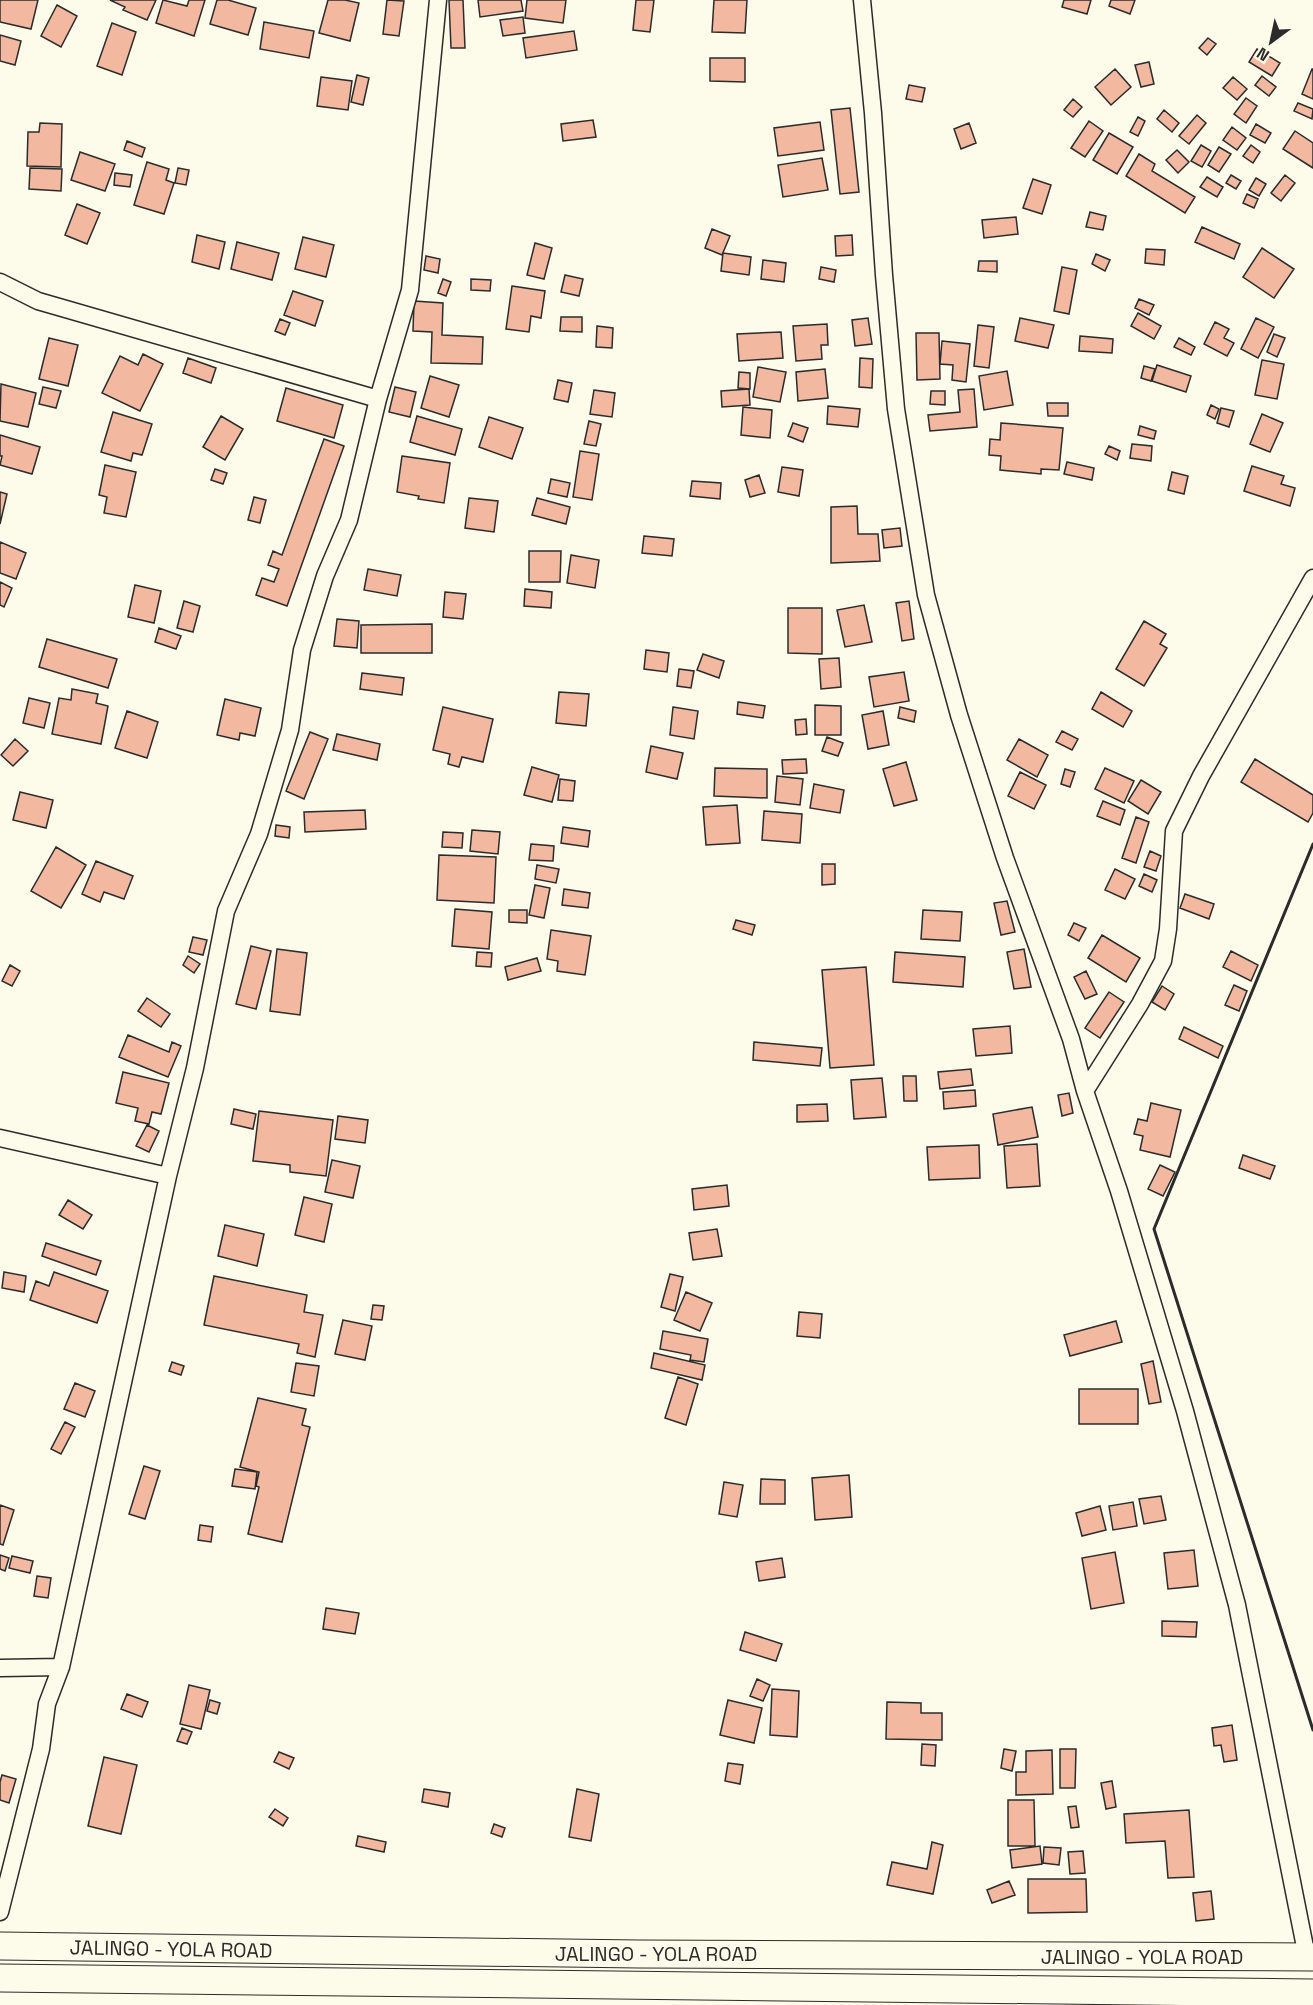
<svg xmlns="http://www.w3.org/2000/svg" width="1313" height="2005" font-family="'Space Grotesk',sans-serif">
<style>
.building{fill:#f2b8a0;stroke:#2b2b2b;stroke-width:1.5}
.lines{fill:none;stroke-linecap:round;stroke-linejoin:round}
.minor-casing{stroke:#2b2b2b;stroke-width:19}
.trunk-casing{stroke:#2b2b2b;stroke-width:29}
.minor{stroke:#fdfbea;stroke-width:16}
.trunk{stroke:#fdfbea;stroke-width:27}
.wall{stroke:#2b2b2b;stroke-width:3}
.labels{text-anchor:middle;stroke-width:4.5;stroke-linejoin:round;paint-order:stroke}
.street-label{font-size:20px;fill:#2b2b2b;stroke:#fdfbea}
</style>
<rect width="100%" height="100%" fill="#fdfbea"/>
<path class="building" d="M0,0H38L31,29L0,22Z
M110,0H156L147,20L123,10L125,7Z
M163,0L187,6L189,0H205L194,36L156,23Z
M217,0H228L256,8L248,35L210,24Z
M328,0H345L359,3L350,41L319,33Z
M387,0L404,1L399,36L383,34Z
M449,0H463L465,48H451Z
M478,0H521L523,11L480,17Z
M527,0H566L563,23L525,18Z
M636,0H654L650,32L633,30Z
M714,0H747L745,33L712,32Z
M1064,0H1091L1087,14L1062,7Z
M1111,0H1135L1130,14L1109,6Z
M57,5L77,16L61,47L41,36Z
M523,17L525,33L503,36L500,20Z
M264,22L314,31L309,58L260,49Z
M112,23L136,32L122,75L97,66Z
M574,31L577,50L526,58L523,38Z
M0,35L21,41L15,65L0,61Z
M1208,38L1216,44L1207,55L1199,48Z
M1257,49L1280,63L1272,76L1249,62Z
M710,58H745V82L710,81Z
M1149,62L1154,84L1141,87L1135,65Z
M1115,69L1131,87L1111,105L1095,87Z
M1312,69H1313V99L1302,94Z
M357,75L369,78L363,105L351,102Z
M1262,76L1276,87L1269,96L1255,85Z
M321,77L352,81L348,110L317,106Z
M1233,77L1247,89L1237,100L1223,88Z
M909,85L925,88L922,102L906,99Z
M1246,98L1257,106L1246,123L1234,114Z
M1073,99L1082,107L1073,117L1064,110Z
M1298,103L1313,109L1312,119L1294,111Z
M850,108L859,192L840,194L831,110Z
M1164,110L1179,123L1172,132L1157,119Z
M1197,115L1206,123L1189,144L1179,136Z
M1138,117L1145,121L1138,136L1130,132Z
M593,120L596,137L563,141L561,124Z
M1089,121L1103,131L1085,157L1071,148Z
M820,122L824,150L778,156L774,128Z
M40,123L62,124L61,167L27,166L28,132H39Z
M969,123L976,143L961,149L954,129Z
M1256,124L1271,133L1265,143L1250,135Z
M1232,127L1246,138L1237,150L1223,140Z
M1295,131L1313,143V168L1283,149Z
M1109,133L1133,147L1117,174L1093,160Z
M127,141L145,148L142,157L124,150Z
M1201,145L1211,151L1202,167L1191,161Z
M1251,145L1260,152L1253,163L1243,156Z
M1219,147L1231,154L1219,172L1208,165Z
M1177,150L1189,162L1178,173L1166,160Z
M80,152L115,164L105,191L71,180Z
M1139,154L1155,164L1152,171L1195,197L1185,213L1126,176Z
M822,158L828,190L783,197L778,165Z
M147,162L169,169L166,180L174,183L164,214L134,205Z
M30,168L62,169L61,191L29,189Z
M178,168L189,170L186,185L175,183Z
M115,173L132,175L130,187L114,185Z
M1231,175L1241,181L1236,189L1226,183Z
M1285,175L1295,183L1281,201L1271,193Z
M1207,177L1223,187L1217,197L1200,187Z
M1256,178L1266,184L1259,196L1249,190Z
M1033,179L1051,185L1042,214L1023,208Z
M1247,194L1258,199L1254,208L1243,203Z
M77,204L100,213L87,244L65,235Z
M1090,212L1106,216L1103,230L1086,227Z
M1016,217L1018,234L984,238L982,220Z
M1202,227L1240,244L1234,259L1195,242Z
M712,229L730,236L722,255L705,248Z
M197,235L225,242L219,269L192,262Z
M852,235L853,255L836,256L835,236Z
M303,237L334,245L326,277L295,269Z
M237,242L279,253L272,280L231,269Z
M535,243L552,248L544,279L527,275Z
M1262,248L1294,269L1274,298L1243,277Z
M1146,249L1165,250L1164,265L1145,263Z
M723,253L751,257L749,275L721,271Z
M1096,254L1110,260L1105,271L1092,264Z
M426,256L440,259L438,273L424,270Z
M763,260L786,263L784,282L761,279Z
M979,261H997V272L978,271Z
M821,267L836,270L834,282L819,279Z
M1062,267L1077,270L1069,314L1054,311Z
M565,275L583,279L579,296L561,292Z
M443,279L451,282L446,296L438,293Z
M471,279L491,280L490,291L471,290Z
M512,286L545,291L541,318L531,316L529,332L506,329Z
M293,291L323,301L315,326L284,315Z
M1139,299L1154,305L1149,315L1135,308Z
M414,301L443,303L442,335L483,337L482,364L431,363L432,332L413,331Z
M1138,313L1161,326L1154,339L1131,326Z
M561,317H582V332L560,331Z
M868,318L872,344L855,346L852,320Z
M1020,318L1054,325L1048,348L1015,341Z
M1256,318L1274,327L1258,358L1241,349Z
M280,319L290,323L285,335L275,331Z
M1215,322L1229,329L1224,338L1234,343L1227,356L1204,344Z
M827,324L828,345H821L822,359L796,361L793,326Z
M978,325L994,327L989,368L974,366Z
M597,326L613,328L612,348L596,347Z
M781,332L783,358L739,361L737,334Z
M916,333H939L940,379L917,380Z
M1274,334L1285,338L1277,357L1267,352Z
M1080,336L1113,339L1112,353L1079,351Z
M49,338L78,345L68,386L39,379Z
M1179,338L1195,347L1191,355L1174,347Z
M942,341L970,344L966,382L952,380L953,365L940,364Z
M143,354L163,364L140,411L102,393L120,356L138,365Z
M188,358L216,368L211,383L183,373Z
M860,358L873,359L872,388L859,387Z
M1262,360L1284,364L1277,399L1255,395Z
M1157,365L1191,376L1186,392L1152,381Z
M1144,366L1155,369L1151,381L1141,378Z
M758,367L786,372L780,402L753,397Z
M825,369L828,398L798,401L796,372Z
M1007,371L1013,405L984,410L979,376Z
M739,372L750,373V389L738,388Z
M430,376L459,385L449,417L421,408Z
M558,380L572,383L568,402L554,399Z
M1,384L36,393L28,427L0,421Z
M43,387L61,391L56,408L39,404Z
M395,387L416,392L410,417L389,412Z
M286,388L343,405L334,438L277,421Z
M749,389L750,405L722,407L721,391Z
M974,389L977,427L930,431L928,415L960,412L958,390Z
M594,390L615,393L612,417L590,414Z
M931,391H945V405L930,404Z
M1047,403H1068V416H1048Z
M1211,405L1219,409L1215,419L1207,415Z
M828,406L860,409L858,427L827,424Z
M743,407L772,410L770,438L741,435Z
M1221,408L1234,411L1229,427L1217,423Z
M113,412L152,424L142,455L133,453L131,461L101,452Z
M1262,414L1283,423L1270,452L1250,444Z
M221,416L243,429L225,460L203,447Z
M417,416L462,429L455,455L410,442Z
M489,417L523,428L512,459L479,447Z
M589,421L601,424L596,446L584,444Z
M793,423L808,428L803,442L788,436Z
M1001,423L1063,428L1059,470L1041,469V474L1000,470L1001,456L989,455L990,439L1000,440Z
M1140,426L1156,431L1154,439L1138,435Z
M0,435L40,447L32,474L0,465L2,456H0Z
M324,439L344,446L287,606L256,595L262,578L274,582L279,569L268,565L273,551L282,555Z
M1132,444L1152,446L1151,461L1130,458Z
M1109,446L1120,451L1117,460L1105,454Z
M580,451L599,454L592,500L573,497Z
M402,456L450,463L444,503L418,499L419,496L397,492Z
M1067,462L1094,468L1092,480L1064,474Z
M105,465L136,472L126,517L104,513L107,497L99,495Z
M1252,466L1284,476L1281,484L1295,488L1290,506L1244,491Z
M782,467L803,470L799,496L778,492Z
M215,469L227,473L223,484L211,480Z
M1172,472L1188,476L1184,494L1168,490Z
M759,475L765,493L750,497L745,480Z
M551,479L570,483L567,497L548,493Z
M692,481L721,483L720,499L690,496Z
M0,492L7,494L0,524Z
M254,497L266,500L260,523L248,520Z
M469,498L498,501L494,532L465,528Z
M537,498L570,507L566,524L532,515Z
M857,506L858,534H878L880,561L831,563V507Z
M900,528L902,546L884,548L882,530Z
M644,536L674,539L672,556L642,553Z
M0,542L26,553L16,579L0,573Z
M529,551H561L560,582H529Z
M571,555L599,560L595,588L567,583Z
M368,569L401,575L397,596L364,590Z
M0,582L12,588L4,607L0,605Z
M135,585L161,591L154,623L128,617Z
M525,589L552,592L551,608L524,606Z
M445,592L466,594L463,619L443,617Z
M184,601L200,606L193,632L177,628Z
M909,601L914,639L902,641L896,603Z
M864,605L872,642L845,647L837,610Z
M788,608H822V654L788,653Z
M337,619L359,621L357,648L334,646Z
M1144,621L1166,634L1160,644L1167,648L1144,686L1116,669Z
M432,624V653H361V625Z
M159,628L181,636L176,649L155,642Z
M47,639L117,659L108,688L39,667Z
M646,650L669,653L667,672L644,669Z
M703,654L724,661L719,678L697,670Z
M839,658L841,687L821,689L819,659Z
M679,669L694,671L691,688L677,686Z
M904,672L909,701L874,707L869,677Z
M362,673L404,678L402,695L360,689Z
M72,689L98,694L96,703L108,706L101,744L52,734L59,698L71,700Z
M559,692L589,694L586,726L556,723Z
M1101,692L1132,711L1123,727L1092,709Z
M29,698L50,703L44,728L23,723Z
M225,699L261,708L255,736L240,733L239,740L217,735Z
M738,702L765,706L763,718L737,714Z
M815,705L841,706V735H815Z
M443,707L493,719L483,762L462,757L459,767L448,764L450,754L433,750Z
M673,707L698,711L694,739L670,735Z
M900,707L916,711L914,722L898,718Z
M127,711L158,722L147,758L115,748Z
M883,711L889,745L868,749L862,715Z
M806,719L807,734L796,735L795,720Z
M1062,731L1078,739L1072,750L1056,742Z
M310,732L328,739L304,799L286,791Z
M337,734L380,744L377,760L333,750Z
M827,737L843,743L838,756L822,751Z
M15,739L28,751L13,766L1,755Z
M1019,739L1048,755L1037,777L1007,760Z
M651,746L683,753L677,779L646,772Z
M806,759L807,773L783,774L782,760Z
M1255,759L1313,795V813L1308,822L1241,782Z
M906,762L917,800L894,806L883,769Z
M532,767L559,775L552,802L524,795Z
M715,768L767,769V798L714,796Z
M1105,768L1134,781L1124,803L1095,789Z
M1065,769L1075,772L1070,787L1061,784Z
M1020,772L1046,785L1034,809L1008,796Z
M777,776L803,779L800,805L775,802Z
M560,779L575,781L573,801L558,800Z
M1141,780L1161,792L1148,814L1128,801Z
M814,784L844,790L840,813L810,808Z
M20,792L53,800L46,828L13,820Z
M1103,801L1125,810L1120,825L1097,816Z
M737,805L740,843L706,845L703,807Z
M365,810L366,829L305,832L304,812Z
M764,811L802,814L800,843L762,840Z
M1136,817L1149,822L1136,863L1122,858Z
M276,825L290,827L289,838L275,836Z
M563,827L590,831L588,847L561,843Z
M472,830L500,832L498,854L470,851Z
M443,832L463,833L462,848L442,847Z
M531,844L554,846L553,861L529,860Z
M56,847L86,865L61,908L31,891Z
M1150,851L1161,856L1156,871L1144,867Z
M439,855L496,857L494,903L437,900Z
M96,861L133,876L124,899L104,892L100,902L82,894Z
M822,864H835V884L822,885Z
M537,865L559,869L556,883L535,879Z
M1115,869L1135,879L1125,899L1105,890Z
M1144,874L1157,880L1152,892L1139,886Z
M535,885L550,888L544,918L529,915Z
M564,889L590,893L588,908L562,905Z
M1185,894L1214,904L1209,919L1180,908Z
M1007,901L1015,932L1001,935L994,903Z
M455,909L492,912L489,949L452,946Z
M509,910H527V923L509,922Z
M923,910L962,912L960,941L921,939Z
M736,920L755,925L752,935L733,929Z
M1074,923L1086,928L1079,941L1068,935Z
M551,930L591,936L585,975L557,971L558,961L547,959Z
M1102,935L1140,958L1126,982L1088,958Z
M193,937L207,940L203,955L189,952Z
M251,946L271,951L256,1009L236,1004Z
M277,949L307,953L300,1015L270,1011Z
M1024,949L1031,987L1014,989L1007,952Z
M1231,951L1258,965L1251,981L1223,967Z
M477,952L492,953L491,967L476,966Z
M895,952L965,957L963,987L893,982Z
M188,956L200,964L194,973L183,965Z
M537,958L541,971L508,980L505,967Z
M10,965L20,971L12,986L2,981Z
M866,967L874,1065L830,1068L822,970Z
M1086,971L1097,994L1085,999L1074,977Z
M1234,985L1247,991L1239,1011L1225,1005Z
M1162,986L1174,994L1165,1010L1152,1002Z
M1109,992L1124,1002L1100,1038L1085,1028Z
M147,998L170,1014L161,1027L138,1011Z
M1010,1026L1012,1053L976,1056L973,1029Z
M1184,1027L1223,1046L1218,1058L1179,1039Z
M128,1035L169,1052L172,1042L181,1046L168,1077L119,1057Z
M754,1042L822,1048L820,1066L753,1060Z
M971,1069L973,1085L940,1089L938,1072Z
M123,1072L169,1083L161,1114L152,1112L149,1124L135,1121L138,1108L116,1103Z
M903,1076H916L917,1101H904Z
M882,1078L886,1117L854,1119L851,1080Z
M975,1090L976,1106L944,1109L943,1092Z
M1069,1093L1073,1113L1062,1116L1058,1095Z
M1151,1103L1181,1110L1170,1157L1140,1150L1143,1136L1134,1134L1138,1119L1147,1121Z
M827,1104L828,1121L797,1122V1105Z
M1032,1107L1038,1137L998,1145L993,1114Z
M234,1109L256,1114L253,1129L231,1124Z
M259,1111L333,1120L326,1176L290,1172V1165L253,1161Z
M338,1116L368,1120L365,1143L335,1139Z
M147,1125L159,1131L149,1152L136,1146Z
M1037,1144L1040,1186L1007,1188L1004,1146Z
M979,1145L980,1178L929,1180L927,1147Z
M1243,1155L1275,1166L1270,1179L1239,1168Z
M332,1160L360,1166L353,1198L325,1192Z
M1160,1165L1175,1172L1163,1196L1148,1189Z
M727,1185L729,1206L694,1210L692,1189Z
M304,1197L332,1204L324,1242L295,1235Z
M68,1200L92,1215L83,1229L59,1215Z
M225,1225L264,1234L257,1266L218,1256Z
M717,1229L722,1256L693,1260L689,1233Z
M46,1243L101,1261L96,1275L42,1256Z
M4,1272L26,1276L24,1292L2,1288Z
M54,1272L108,1291L97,1323L30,1300L36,1281L49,1286Z
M670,1274L683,1277L675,1311L661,1307Z
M214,1276L307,1295L304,1312L323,1315L315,1357L297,1353L299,1344L204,1325Z
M686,1292L712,1303L700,1331L674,1320Z
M373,1305L384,1306L382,1320L371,1319Z
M799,1312L822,1314L820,1338L797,1336Z
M343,1320L372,1326L365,1360L335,1354Z
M1116,1321L1122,1342L1070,1356L1064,1335Z
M663,1331L708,1339L704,1362L690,1360L691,1355L660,1349Z
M654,1353L705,1365L702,1380L651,1368Z
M1153,1361L1161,1402L1149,1404L1141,1364Z
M172,1362L184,1366L181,1375L169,1371Z
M296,1363L319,1366L314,1396L291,1392Z
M678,1377L698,1384L686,1425L665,1418Z
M75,1383L95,1391L85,1417L64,1409Z
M1079,1389H1138V1424H1079Z
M258,1398L306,1409L302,1425L310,1427L282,1542L248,1534L259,1487L256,1486L259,1472L240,1467Z
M65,1422L75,1427L61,1454L51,1449Z
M144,1466L160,1471L145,1519L129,1514Z
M235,1469L257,1472L255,1489L232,1486Z
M849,1475L852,1517L815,1520L812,1478Z
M761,1479L785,1480V1504H760Z
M724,1482L743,1485L737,1517L719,1514Z
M1161,1496L1166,1520L1144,1524L1139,1499Z
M1133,1502L1137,1526L1113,1530L1109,1506Z
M0,1505L14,1510L3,1545L0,1544Z
M1100,1506L1106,1530L1082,1536L1076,1513Z
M200,1525L213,1527L211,1542L198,1540Z
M1194,1550L1198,1586L1168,1589L1164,1553Z
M1115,1552L1124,1603L1091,1609L1082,1558Z
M0,1555L9,1558L5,1571L0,1569Z
M12,1556L33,1561L30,1573L9,1568Z
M782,1558L785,1577L759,1581L756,1562Z
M37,1576L51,1578L48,1598L34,1596Z
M326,1608L359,1613L355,1634L323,1629Z
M1162,1621L1197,1622L1196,1637L1162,1636Z
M745,1632L782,1644L776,1661L740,1650Z
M757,1679L770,1685L763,1701L750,1696Z
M189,1685L210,1690L201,1729L180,1724Z
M772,1689L799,1691L797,1737L770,1735Z
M127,1694L148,1702L142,1717L121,1709Z
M210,1700L220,1703L217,1714L207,1711Z
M728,1700L762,1708L754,1743L720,1735Z
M887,1702L921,1703V1713H942V1740L886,1739Z
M1232,1725L1237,1760L1224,1762L1221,1745L1214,1746L1212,1728Z
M182,1728L192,1732L187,1744L177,1741Z
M922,1744L936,1745L935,1766L921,1765Z
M1004,1749L1016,1751L1012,1771L1001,1768Z
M1060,1749H1076L1075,1788H1060Z
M1052,1750L1053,1794L1016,1795V1772H1026V1751Z
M279,1752L294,1758L289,1769L274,1762Z
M104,1757L137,1765L121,1834L88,1826Z
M728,1763L743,1765L740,1784L725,1781Z
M2,1775L16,1779L9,1803L0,1800V1782Z
M1112,1781L1116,1807L1106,1809L1101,1783Z
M424,1789L450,1793L448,1807L422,1802Z
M577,1789L599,1794L591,1841L569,1837Z
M1008,1800H1034L1035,1846H1008Z
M1076,1806L1079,1827L1071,1828L1068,1807Z
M275,1809L288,1818L283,1826L269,1817Z
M1189,1810L1194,1877L1168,1878L1165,1841L1126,1843L1124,1814Z
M494,1824L505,1828L502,1837L491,1833Z
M358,1836L386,1842L384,1852L356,1846Z
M932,1842L943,1845L933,1894L887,1885L892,1862L927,1869Z
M1040,1846L1042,1864L1012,1868L1010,1850Z
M1044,1847L1061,1848L1059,1865L1043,1863Z
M1083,1851L1085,1873L1070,1874L1068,1852Z
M1028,1879H1086L1087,1912L1028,1913Z
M1009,1881L1015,1895L992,1903L987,1890Z
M1211,1891L1214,1919L1196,1921L1193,1893Z"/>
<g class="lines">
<g class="minor-casing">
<path id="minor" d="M862,0L873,113L884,275L896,409L926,595L959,715L1005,858L1071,1039L1085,1091L1119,1191L1185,1411L1237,1605L1307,1957
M0,282L38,301L378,399
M1085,1091L1140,1004L1163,961L1168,929L1174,831L1201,776L1313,578
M0,1138L168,1176
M0,1668L61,1667
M0,1912L41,1749L47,1704L61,1667L168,1176L195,1068L226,911L259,834L290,730L302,650L325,576L349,520L378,399L410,290L438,0"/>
</g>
<g class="trunk-casing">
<path id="trunk" d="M0,1946L639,1954L1313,1957
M0,1978L1313,1993"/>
</g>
<use href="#minor" class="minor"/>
<use href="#trunk" class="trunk"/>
<path class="wall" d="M1313,844L1154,1229L1313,1730"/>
</g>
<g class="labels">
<g class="street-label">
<text transform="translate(171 1949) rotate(1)" y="7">JALINGO - YOLA ROAD</text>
<text x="656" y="1961">JALINGO - YOLA ROAD</text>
<text x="1142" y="1964">JALINGO - YOLA ROAD</text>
</g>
</g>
<g transform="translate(1271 42) rotate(213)" stroke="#fdfbea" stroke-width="4.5" paint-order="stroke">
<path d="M0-4.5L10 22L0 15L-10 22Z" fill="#2b2b2b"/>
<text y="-9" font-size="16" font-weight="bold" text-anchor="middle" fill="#2b2b2b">N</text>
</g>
</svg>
